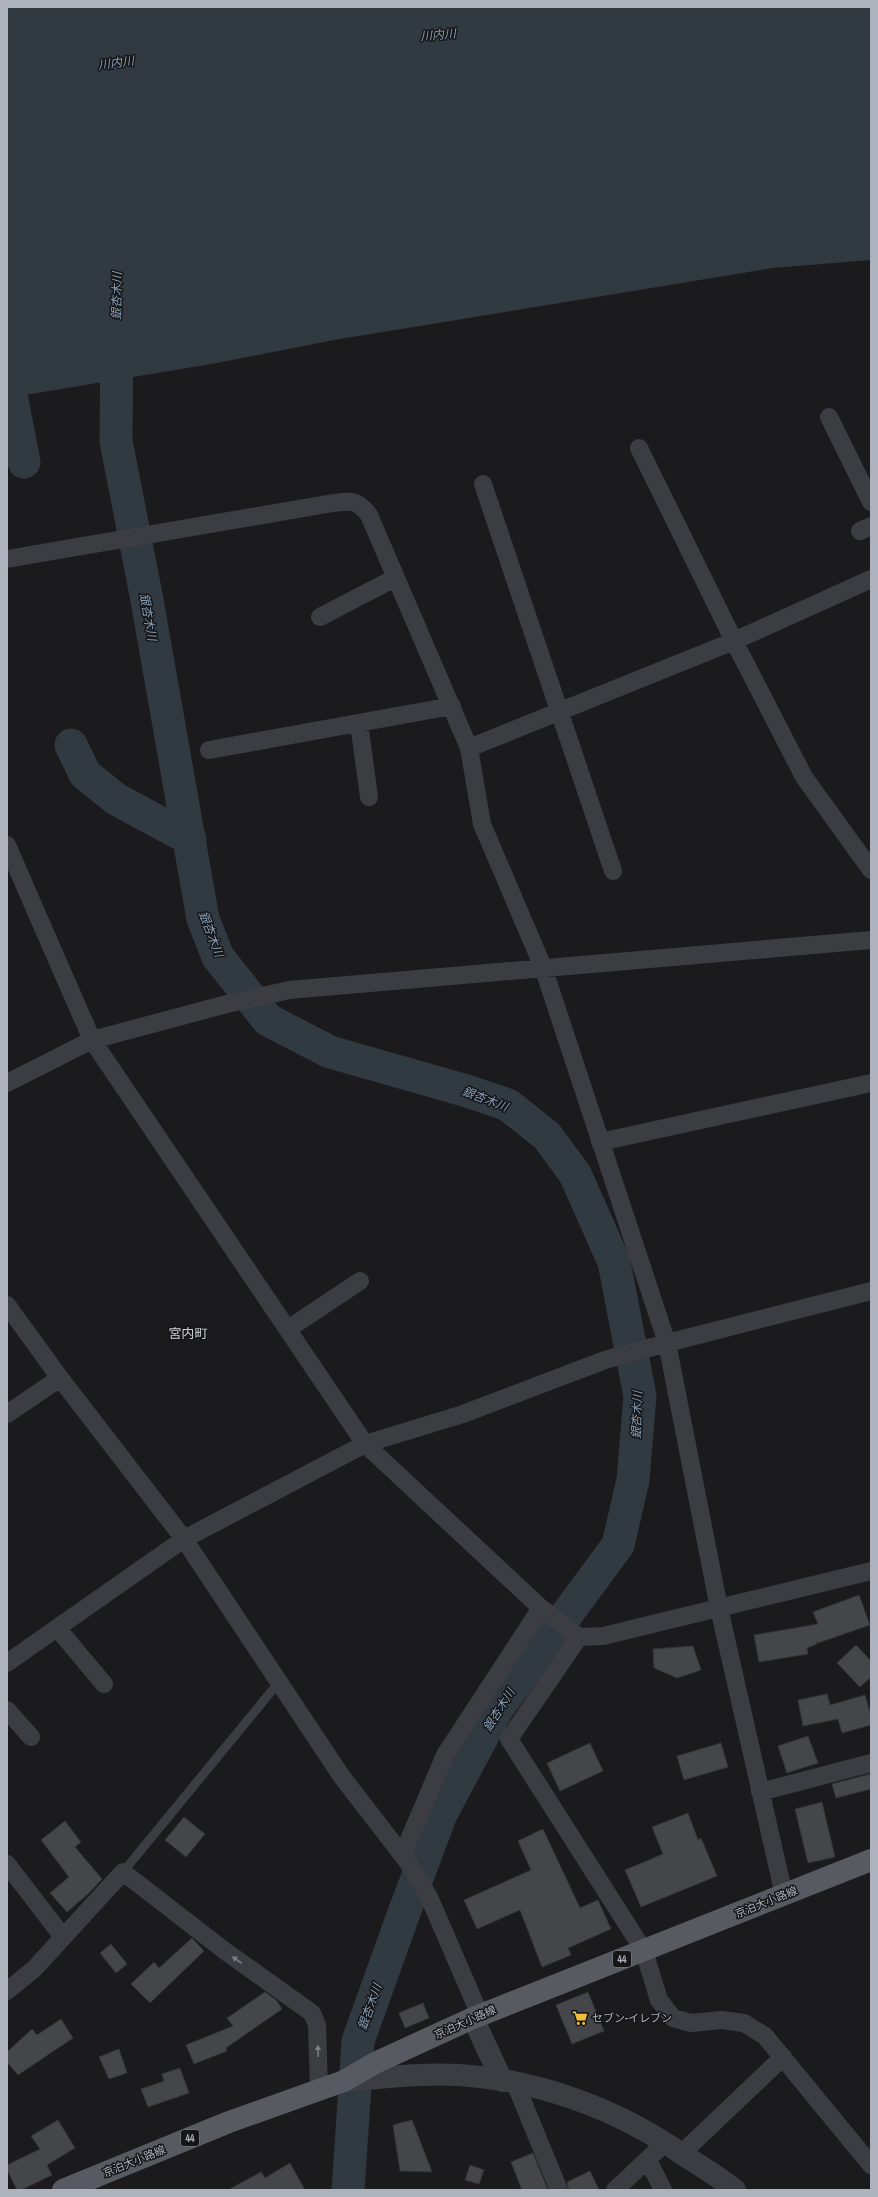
<svg xmlns="http://www.w3.org/2000/svg" width="878" height="2197" font-family="'Archivo Narrow','Noto Sans JP',sans-serif">
<style>
.water{fill:#313941}
.lines{fill:none;stroke-linecap:round;stroke-linejoin:round}
.river{stroke:#313941;stroke-width:33}
.building{fill:#45464a;stroke:#353539}
.service{stroke:#3c3d42;stroke-width:9}
.minor{stroke:#3c3d42;stroke-width:18}
.tertiary{stroke:#3c3d42;stroke-width:22}
.primary{stroke:#585a61;stroke-width:22}
.oneway{fill:#7b7d85}
.labels{text-anchor:middle;stroke-width:3;stroke-linejoin:round;paint-order:stroke}
.shield{fill:#161618;stroke:#80838b;stroke-width:1}
.shield-label{font-size:10px;font-weight:bold;fill:#aeb2bc}
.street-label{font-size:11px;fill:#aeb2bc;stroke:#161618}
.poi-label{font-size:11px;fill:#aeb2bc;stroke:#161618;text-anchor:start}
.water-label{font-size:12px;font-style:italic;fill:#869eb6;stroke:#161618}
.quarter-label{font-size:13px;fill:#cfd1d8;stroke:#161618}
</style>
<rect width="100%" height="100%" fill="#1b1b1d"/>
<path class="water" d="M7,7H871V260L773,268L334,340L217,363L7,398Z"/>
<g class="lines">
<path class="river" d="M117,334L116,441L147,600L203,919L218,957L268,1020L330,1052L467,1091L508,1105L547,1136L575,1174L614,1262L640,1396L633,1480L618,1545L497,1709L441,1814L401,1921L358,2041L348,2190
M20,354L9,384L24,462
M71,745L85,774L116,799L190,839"/>
</g>
<path class="building" d="M859,1595L870,1625L818,1643L816,1641L817,1644L807,1648L808,1654L759,1662L754,1635L818,1624L813,1612Z
M856,1645L871,1661V1677L860,1687L837,1663Z
M693,1646L701,1670L677,1678L654,1668L653,1649Z
M827,1694L830,1705L865,1695L871,1716V1725L842,1733L838,1719L803,1726L798,1700Z
M808,1736L818,1763L787,1773L778,1746Z
M590,1743L603,1771L560,1791L547,1763Z
M721,1743L728,1767L684,1780L677,1756Z
M870,1774L871,1789L836,1798L832,1784Z
M822,1802L835,1857L808,1863L795,1809Z
M688,1813L698,1840L701,1838L717,1876L641,1907L625,1870L663,1854L652,1827Z
M184,1817L205,1834L186,1857L165,1840Z
M65,1821L81,1842L75,1847L102,1879L89,1893L67,1912L50,1893L69,1877L41,1840Z
M543,1829L580,1908L598,1900L611,1929L568,1948L571,1955L542,1967L520,1910L477,1929L464,1900L531,1870L518,1841Z
M192,1938L204,1951L150,2003L131,1984L154,1962L159,1968Z
M111,1944L127,1964L116,1973L100,1953Z
M265,1992L276,2000L282,2009L226,2048L227,2051L194,2064L186,2045L233,2026L227,2018Z
M588,1992L604,2031L572,2044L556,2005Z
M423,2003L429,2018L405,2028L399,2013Z
M61,2019L73,2038L18,2075L7,2062V2052L32,2029L37,2035Z
M119,2049L127,2073L109,2079L99,2057Z
M180,2068L189,2093L148,2107L141,2089L164,2081L162,2074Z
M58,2120L75,2148L47,2165L52,2175L21,2190H17L7,2170V2165L40,2149L31,2136Z
M412,2120L432,2172L400,2171L393,2125Z
M533,2153L548,2190H522L511,2162Z
M290,2163L305,2190H228L261,2172L265,2178Z
M470,2165L484,2170L479,2184L465,2180Z
M590,2171L599,2190H569L567,2182Z"/>
<g class="lines">
<path class="service" d="M123,1872L279,1682"/>
<path class="minor" d="M829,417L871,502
M639,448L734,641L804,777L871,870
M483,484L613,871
M860,531L871,526
M7,559L333,503C351,501 357,499 369,515L469,748L482,824L543,967L667,1343L719,1608L784,1895
M320,617L395,578
M359,723L369,797
M469,748L734,641L871,579
M209,750L452,706
M7,845L92,1040L365,1444L541,1608L579,1637L603,1636L871,1571
M7,1083L92,1040L227,1004L289,990L871,940
M600,1142L871,1083
M7,1305L60,1378L184,1539L342,1777L407,1861L429,1897L480,2015
M288,1329L360,1281
M7,1414L60,1378
M57,1628L104,1684
M579,1637L509,1739L644,1951L659,2000L673,2018L691,2023L722,2020L744,2023L765,2036L871,2165
M7,1663L184,1539L365,1444L463,1414L605,1360L667,1343L871,1291
M7,1710L31,1737
M760,1792L871,1763
M403,1854L445,1755L541,1608
M7,1864L63,1937
M7,1991L34,1969L123,1872L225,1951L312,2013L317,2025L319,2090
M515,2083L559,2190
M682,2153L783,2057
M648,2160L663,2190
M615,2190L666,2142"/>
<path class="tertiary" d="M473,2018L502,2081
M344,2081C382,2078 420,2073 459,2075C539,2080 617,2109 682,2154C700,2166 718,2176 735,2190"/>
<path class="primary" d="M63,2190L229,2122L344,2081L375,2063L473,2018L871,1860"/>
</g>
<defs><path id="oneway-solid" d="M-6-.8H1V-3.2L6.5 0L1 3.2V.8H-6Z"/></defs>
<g class="oneway">
<use href="#oneway-solid" transform="translate(237 1960) rotate(-145)"/>
<use href="#oneway-solid" transform="translate(318 2051) rotate(-91)"/>
</g>
<defs>
<g id="supermarket-bare" transform="scale(1.2)"><path d="M-6-5.5h2.5l.6 2H6L4.5 2H-2.5L-4.4-4H-6ZM-1.5 3.2a1.3 1.3 0 1 0 .1 0ZM3 3.2a1.3 1.3 0 1 0 .1 0Z" fill="#f0bc40" stroke="#161618" stroke-width="2.5" paint-order="stroke"/></g>
</defs>
<g fill-rule="evenodd">
<use href="#supermarket-bare" x="580" y="2018"/>
</g>
<g class="labels">
<g class="shield">
<rect x="613" y="1951" width="18" height="16" rx="3"/>
<rect x="181" y="2130" width="18" height="16" rx="3"/>
</g>
<g class="shield-label">
<text x="622" y="1963">44</text>
<text x="190" y="2142">44</text>
</g>
<g class="street-label">
<text transform="translate(766 1902) rotate(-22)" y="4">京泊大小路線</text>
<text transform="translate(465 2022) rotate(-24)" y="4">京泊大小路線</text>
<text transform="translate(134 2161) rotate(-22)" y="4">京泊大小路線</text>
</g>
<g class="poi-label">
<text x="592" y="2022">セブン-イレブン</text>
</g>
<g class="water-label">
<text transform="translate(438 35) rotate(-5)" y="4">川内川</text>
<text transform="translate(116 63) rotate(-7)" y="4">川内川</text>
<text transform="translate(117 296) rotate(-89)" y="4">銀杏木川</text>
<text transform="translate(148 617) rotate(80)" y="4">銀杏木川</text>
<text transform="translate(211 934) rotate(69)" y="4">銀杏木川</text>
<text transform="translate(485 1099) rotate(21)" y="4">銀杏木川</text>
<text transform="translate(637 1415) rotate(-88)" y="4">銀杏木川</text>
<text transform="translate(499 1710) rotate(-58)" y="4">銀杏木川</text>
<text transform="translate(370 2007) rotate(-70)" y="4">銀杏木川</text>
</g>
<g class="quarter-label">
<text x="188" y="1338">宮内町</text>
</g>
</g>
<rect width="878" height="2197" fill="none" stroke="#aeb2bc" stroke-width="16"/>
</svg>
